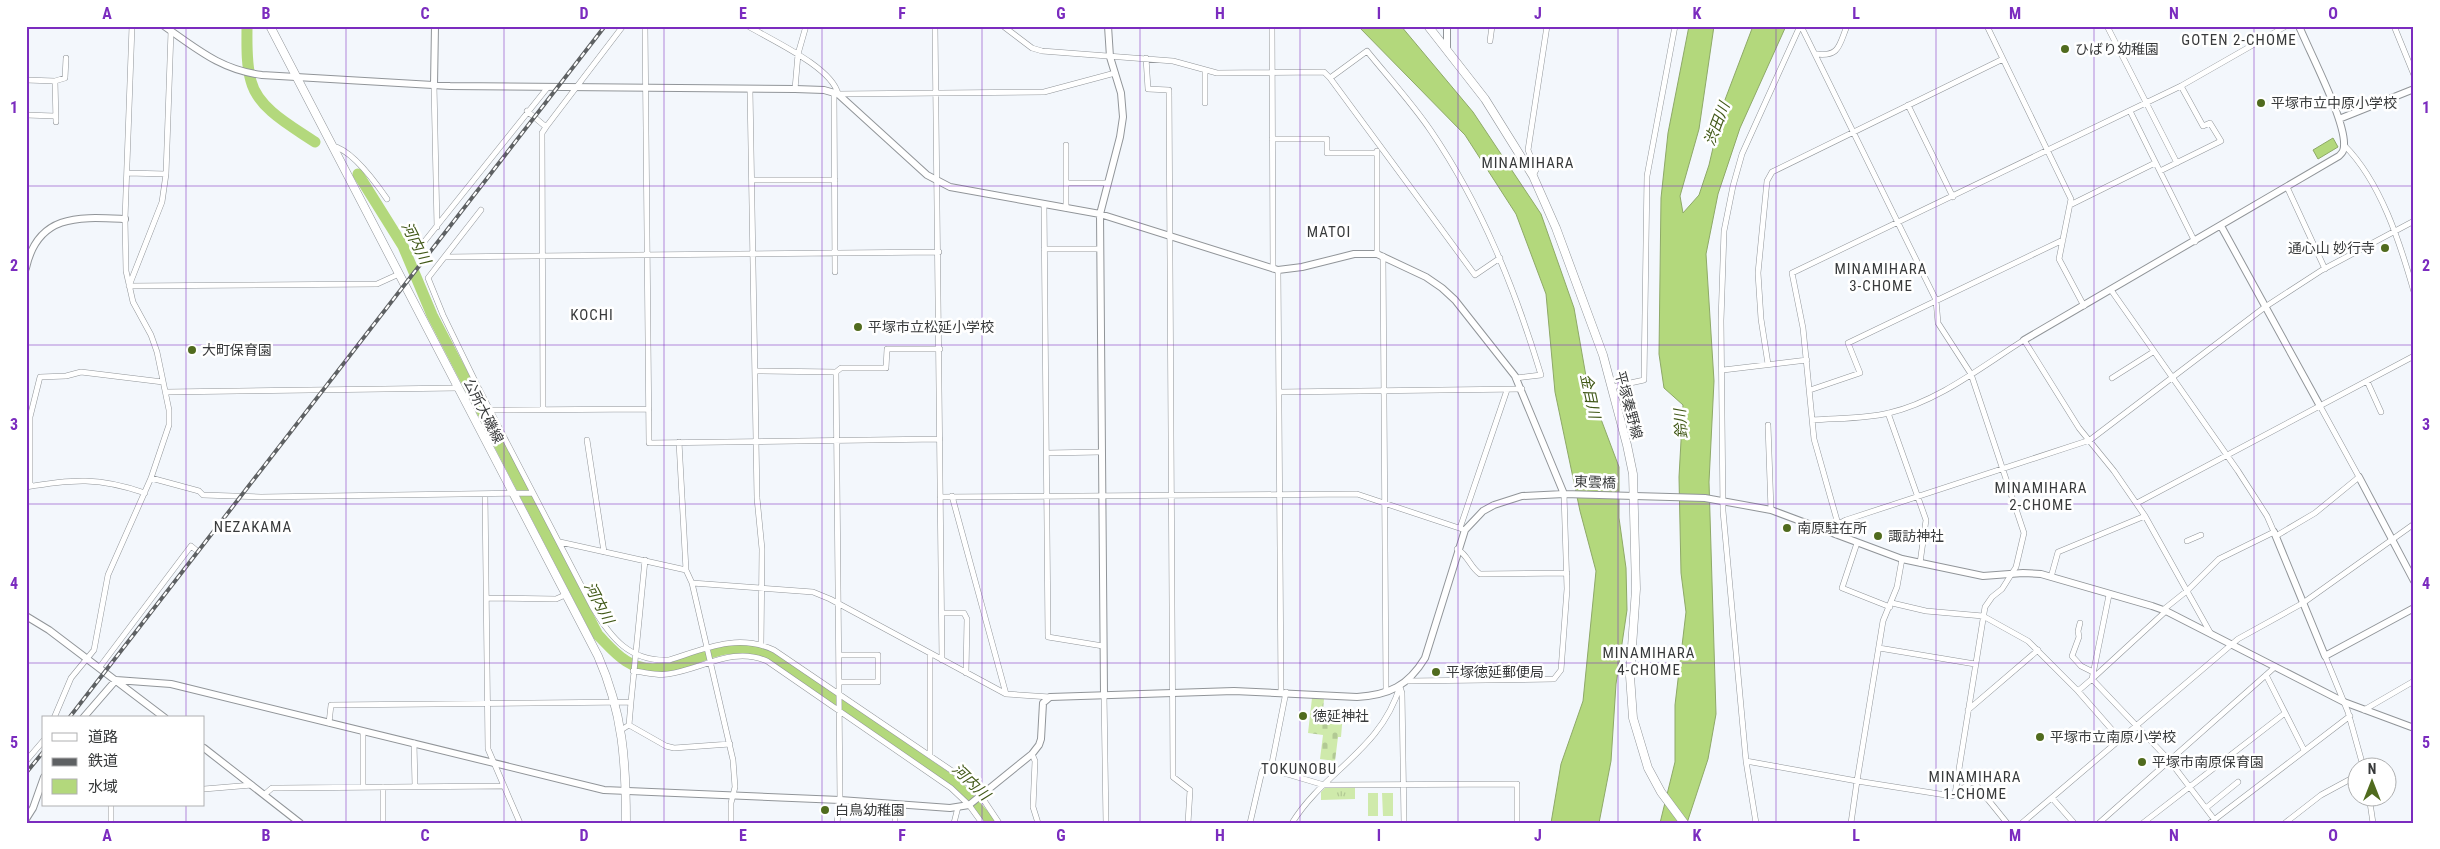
<svg xmlns="http://www.w3.org/2000/svg" width="2440" height="849" font-family="'Roboto Condensed','Noto Sans JP',sans-serif">
<style>
.cemetery{fill:url(#cemetery-stones)}
.park{fill:url(#park-tufts)}
.pitch{fill:#cfeaab}
.water{fill:#b3d87c;stroke:#8ea968}
.lines{fill:none;stroke-linecap:round;stroke-linejoin:round}
.river{stroke:#b3d87c;stroke-width:11}
.minor-casing{stroke:#919599;stroke-width:6}
.tertiary-casing{stroke:#919599;stroke-width:8}
.secondary-casing{stroke:#919599;stroke-width:9}
.primary-casing{stroke:#919599;stroke-width:9}
.minor{stroke:#fff;stroke-width:5}
.tertiary{stroke:#fff;stroke-width:6}
.secondary{stroke:#fff;stroke-width:8}
.primary{stroke:#fff;stroke-width:8}
.rail-casing{stroke:#5e6163;stroke-width:4}
.rail{stroke:#fff;stroke-width:2;stroke-dasharray:5.5;stroke-linecap:butt}
.grid{fill:none;stroke:#7b2cbf;stroke-width:1;stroke-opacity:0.55}
.poi-dot{fill:#506b1e;stroke:#fff;stroke-width:2}
.labels{text-anchor:middle;stroke-width:5;stroke-linejoin:round;paint-order:stroke}
.poi-label{font-size:14px;fill:#383a3b;stroke:#fff;text-anchor:start}
.street-label{font-size:14px;fill:#383a3b;stroke:#fff}
.neighbourhood-label{font-size:15px;letter-spacing:1px;fill:#383a3b;stroke:#fff}
.water-label{font-size:15px;font-style:italic;fill:#415817;stroke:#fff}
.neatline{fill:none;stroke:#7b2cbf;stroke-width:2}
.grid-label{font-size:16px;text-anchor:middle;font-weight:bold;fill:#7b2cbf}
</style>
<defs>
<pattern id="cemetery-stones" width="16" height="16" patternUnits="userSpaceOnUse" patternTransform="scale(1.25)"><rect width="16" height="16" fill="#cfeaab"/><path d="M2 7V4a2 2 0 0 1 4 0v3zM10 15v-3a2 2 0 0 1 4 0v3z" fill="#b2c994"/></pattern>
<pattern id="park-tufts" width="24" height="20" patternUnits="userSpaceOnUse" patternTransform="scale(1.25)"><rect width="24" height="20" fill="#cfeaab"/><path d="M3 7l-1-3M5 7V3M7 7l1-3M15 17l-1-3M17 17v-4M19 17l1-3" fill="none" stroke="#b2c994"/></pattern>
</defs>
<rect width="100%" height="100%" fill="#f3f7fc"/>
<path class="cemetery" d="M1312,698L1324,699L1323,710L1343,713L1341,737H1338L1335,761L1320,759L1323,735L1308,733Z"/>
<path class="park" d="M1326,787H1355V799L1321,800V792Z"/>
<path class="pitch" d="M1368,793H1378V816H1368Z
M1382,793H1393V816H1383Z"/>
<path class="water" d="M1358,26H1401L1473,112L1541,214L1574,308L1587,382L1619,467V518L1626,568L1627,610L1616,684L1611,761L1599,823H1551L1561,764L1583,701L1596,571L1580,511L1555,392L1546,294L1516,214L1465,135Z
M1689,26H1714L1699,129L1680,196L1683,213L1699,195L1709,165L1723,105L1753,26H1786L1740,128L1718,194L1706,254L1714,381L1709,482L1716,714L1708,759L1687,823H1660L1675,762V705L1686,612L1681,573L1679,477L1683,405L1664,388L1659,354L1661,198L1668,133Z
M2333,138L2338,147L2318,159L2313,150Z"/>
<g class="lines">
<path class="river" d="M247,26C247,44 246,64 251,81C258,109 293,127 315,142
M358,174L403,246L432,315L598,635C606,643 615,654 626,661C656,681 691,657 721,650C737,646 754,651 770,656L955,783L991,823"/>
<g class="minor-casing">
<path id="minor" d="M645,26L649,443L940,439
M748,26C771,40 832,67 838,94L1044,92L1115,73
M935,26L942,660
M1003,26L1032,48L1042,51L1173,61L1217,73L1324,72L1330,78L1367,51C1388,77 1412,103 1431,131C1482,206 1515,289 1541,375L1516,378
M1272,26L1273,269
M1801,26L1936,300L1938,323L1971,374L2024,533L2016,567L2002,589L1992,597L1985,607L1955,794L1952,796L1857,781L1851,823
M1987,26L2071,199L2059,259L2084,306
M2107,26L2177,163
M2394,26L2414,75
M171,31L166,174L162,202L129,286L377,284L399,274
M1490,41L1492,26
M1816,54C1840,57 1839,45 1847,26
M1146,58L1148,89L1169,90L1173,777L1190,790L1188,823
M1330,78L1475,275L1500,258
M26,80L55,81L65,78L66,58
M55,81L56,122
M434,85L437,227
M795,89L798,54L806,26
M750,90L757,498L762,549L761,644
M834,92L835,272
M1205,103V71
M1908,105L1953,197
M527,111L546,127L542,133L543,409
M2130,111L2195,242
M26,115L55,116
M546,127L623,26
M1272,139H1327V153H1377
M1066,145V208
M2344,145C2381,182 2400,243 2414,292
M332,146C352,149 376,183 387,199
M2160,171L2221,141L2210,123L2203,126L2181,86
M127,173L166,174
M1533,176L1536,170L1528,150L1547,26
M753,180H835
M1066,183H1107
M2287,187L2325,269
M1044,205L1048,637L1103,646
M2070,205L2155,163
M481,210L428,278L443,315L479,389L593,608C611,638 630,662 669,660C704,649 738,633 774,650L961,777L981,796L999,823
M1044,249H1100
M416,252L548,87
M1377,254V151
M1383,256L1386,691
M445,257L939,252
M1278,270L1281,692
M2111,290L2238,471L2267,516L2274,532L2219,559L2188,590L2163,610
M1768,364L1761,319L1758,273L1767,181L1772,172L2003,59
M1723,370L1807,360
M756,371L836,372L841,368H886L887,349H940
M836,372L840,800L837,823
M2112,378L2153,352
M2367,381L2381,412
M1612,387L1644,380L1647,176L1675,26
M1810,390L1860,373L1848,343L2063,240
M166,392L458,388
M1279,392L1522,389
M464,399L479,389
M491,410L649,409
M1888,413L1926,520L1920,563
M1812,420C1838,418 1864,419 1889,413C1939,401 1981,367 2024,340L2079,428L2114,471L2145,516L2211,634
M1768,425L1771,510
M587,440L604,552
M679,442L686,570L692,583L733,760L735,787L731,803V823
M1047,453L1101,452
M151,478L199,491L203,495L261,497L533,493
M30,486V417L40,377L66,376L81,372L163,382
M26,487C73,479 99,477 145,493
M485,494L488,749L520,823
M952,496L1006,694
M940,497L1357,494L1465,530
M2137,503L2414,356
M1838,524L1814,439L1803,328L1792,273L2181,86L2286,26
M1460,528L1507,390
M1836,535L1838,524L1846,520L2090,440L2265,307L2322,270L2414,221
M2276,536L2315,513L2359,477L2320,406
M2187,541L2201,535
M560,542L686,570
M1857,543L1842,588L1890,607
M1457,549C1468,555 1470,567 1480,574L1567,573
M2051,577L2058,552L2145,516
M692,583L813,592L830,599L1006,694L1050,697
M487,598L556,599L565,595
M1892,603L1926,611L1983,616L2028,641L2078,691L2120,739
M2166,611L2092,679L2169,760L2217,823
M942,613H964L967,619L966,673
M2080,623L2078,631L2079,637L2072,656L2081,666L2093,672
M1879,648L1975,664
M930,653V756
M839,655H878V682H839
M2325,656L2348,712L2363,766
M99,668L191,546L196,550
M633,671C645,672 657,676 668,674C703,669 732,646 767,661L951,788L969,805L982,823
M2266,675L2304,750
M1408,681L1554,679L1561,670L1567,589L1564,494
M1400,687L1402,693L1404,823
M2078,691L2092,679L2109,595
M1104,694L1106,823
M1968,710L2038,650
M2364,710L2414,681
M54,718L71,678L94,650L108,575L151,478L169,425V410L157,352L151,335L133,302L126,271L125,219L132,26
M329,723L331,705L631,702L645,560
M629,725L666,746L674,748L730,744
M621,730L629,725L631,702
M363,731V787
M414,743L415,786
M1032,754L1035,761L1033,807L1038,823
M26,761L44,740
M1746,761L1857,781L1883,621L1897,587L1902,559
M1267,768L1324,785L1517,784V823
M383,787V823
M204,789L252,785
M265,794L272,788H281L502,786
M1955,794L1973,781L2007,823
M2369,796L2373,823
M2052,798L2074,823
M111,805V823
M895,805V823
M2206,808L2238,782
M954,823L958,807
M1250,823L1262,771L1272,763L1286,692
M1292,823C1324,771 1381,750 1400,686
M1756,823L1746,761L1723,511L1721,321L1724,231L1733,186L1742,154L1800,26
M2022,823L2238,639L2303,603L2414,524
M2099,823L2275,667
M2143,823L2285,713
M2210,823L2350,716
M2285,823L2321,795L2358,775"/>
</g>
<g class="tertiary-casing">
<path id="tertiary" d="M164,26C197,49 221,70 262,75L450,86L795,89L824,90L838,94L927,175L950,187L1100,214L1278,270L1302,267L1354,254H1377L1426,277L1442,288L1455,300L1515,376L1564,494
M1447,50V26
M434,85L435,26
M2339,119L2414,89
M2221,226L2320,406
M26,268C38,213 80,217 125,219
M2024,340L2339,156C2342,153 2344,151 2344,146C2346,121 2310,53 2299,26
M2359,477L2414,581
M2274,532L2325,656L2414,608
M26,616L49,630L165,718
M1104,694L1100,214L1120,137L1123,117L1121,93L1110,57L1108,26
M83,718L116,680L171,684L604,790L840,800L950,808L969,805L1032,754L1039,745L1041,739L1043,703L1050,697L1234,691L1357,697C1389,695 1408,686 1425,658L1465,530L1483,511L1494,505L1522,496L1564,494L1705,498L1771,510L1902,559L1983,576L2023,573L2041,574L2152,606L2166,611L2344,702L2414,728
M204,748L300,823
M26,819L33,808L44,777"/>
</g>
<g class="secondary-casing">
<path id="secondary" d="M270,26L598,656C623,713 626,761 626,823"/>
</g>
<g class="primary-casing">
<path id="primary" d="M1428,26L1485,99L1533,176L1556,228L1603,355L1627,445L1633,474L1636,589L1630,676L1633,718L1648,768L1661,792L1684,823"/>
</g>
<use href="#minor" class="minor"/>
<use href="#tertiary" class="tertiary"/>
<use href="#secondary" class="secondary"/>
<use href="#primary" class="primary"/>
<g class="rail-casing">
<path id="rail" d="M69,718L605,26
M26,773L44,751"/>
</g>
<use href="#rail" class="rail"/>
</g>
<path class="grid" d="M186,26V718M346,26V823M504,26V823M664,26V823M822,26V823M982,26V823M1140,26V823M1300,26V823M1458,26V823M1618,26V823M1776,26V823M1936,26V823M2094,26V823M2254,26V823M26,186H2414M26,345H2414M26,504H2414M26,663H2414M186,805V823"/>
<g class="poi-dot">
<circle cx="2065" cy="49" r="5"/>
<circle cx="2261" cy="103" r="5"/>
<circle cx="2385" cy="248" r="5"/>
<circle cx="858" cy="327" r="5"/>
<circle cx="192" cy="350" r="5"/>
<circle cx="1787" cy="528" r="5"/>
<circle cx="1878" cy="536" r="5"/>
<circle cx="1436" cy="672" r="5"/>
<circle cx="1303" cy="716" r="5"/>
<circle cx="2040" cy="737" r="5"/>
<circle cx="2142" cy="762" r="5"/>
<circle cx="825" cy="810" r="5"/>
</g>
<g class="labels">
<g class="poi-label">
<text x="2075" y="54">ひばり幼稚園</text>
<text x="2271" y="108">平塚市立中原小学校</text>
<text x="2375" y="253" text-anchor="end">通心山 妙行寺</text>
<text x="868" y="332">平塚市立松延小学校</text>
<text x="202" y="355">大町保育園</text>
<text x="1797" y="533">南原駐在所</text>
<text x="1888" y="541">諏訪神社</text>
<text x="1446" y="677">平塚徳延郵便局</text>
<text x="1313" y="721">徳延神社</text>
<text x="2050" y="742">平塚市立南原小学校</text>
<text x="2152" y="767">平塚市南原保育園</text>
<text x="835" y="815">白鳥幼稚園</text>
</g>
<g class="street-label">
<text transform="translate(1629 405) rotate(75)" y="5">平塚秦野線</text>
<text transform="translate(484 411) rotate(63)" y="5">公所大磯線</text>
<text transform="translate(1595 482) rotate(2)" y="5">東雲橋</text>
</g>
<g class="neighbourhood-label">
<text x="2239" y="45">GOTEN 2-CHOME</text>
<text x="1528" y="168">MINAMIHARA</text>
<text x="1329" y="237">MATOI</text>
<text x="1881" y="274">MINAMIHARA<tspan x="1881" dy="17">3-CHOME</tspan></text>
<text x="592" y="320">KOCHI</text>
<text x="2041" y="493">MINAMIHARA<tspan x="2041" dy="17">2-CHOME</tspan></text>
<text x="253" y="532">NEZAKAMA</text>
<text x="1649" y="658">MINAMIHARA<tspan x="1649" dy="17">4-CHOME</tspan></text>
<text x="1299" y="774">TOKUNOBU</text>
<text x="1975" y="782">MINAMIHARA<tspan x="1975" dy="17">1-CHOME</tspan></text>
</g>
<g class="water-label">
<text transform="translate(1717 124) rotate(-69)" y="5">渋田川</text>
<text transform="translate(416 243) rotate(63)" y="5">河内川</text>
<text transform="translate(1590 396) rotate(78)" y="5">金目川</text>
<text transform="translate(1681 424) rotate(-94)" y="5">鈴川</text>
<text transform="translate(599 603) rotate(62)" y="5">河内川</text>
<text transform="translate(971 782) rotate(44)" y="5">河内川</text>
</g>
</g>
<rect width="2440" height="849" fill="none" stroke="#ffffff" stroke-width="55"/>
<rect x="42" y="716" width="162" height="90" fill="#ffffff" stroke="#afb0b1"/>
<rect x="52" y="733" width="25" height="8" fill="#ffffff" stroke="#afb0b1"/>
<text x="88" y="742" font-size="15" fill="#383a3b">道路</text>
<rect x="52" y="758" width="25" height="8" fill="#5e6163" stroke="#afb0b1"/>
<text x="88" y="766" font-size="15" fill="#383a3b">鉄道</text>
<rect x="52" y="779" width="25" height="15" fill="#b3d87c" stroke="#afb0b1"/>
<text x="88" y="792" font-size="15" fill="#383a3b">水域</text>
<g transform="translate(2372 782)"><circle r="24" fill="#ffffff" stroke="#afb0b1"/>
<path d="M0-4L9 19L0 12L-9 19Z" fill="#506b1e"/>
<text y="-8" font-size="14" font-weight="bold" text-anchor="middle" fill="#383a3b">N</text>
</g>
<rect x="28" y="28" width="2384" height="794" class="neatline"/>
<g class="grid-label">
<text x="107" y="19">A</text>
<text x="266" y="19">B</text>
<text x="425" y="19">C</text>
<text x="584" y="19">D</text>
<text x="743" y="19">E</text>
<text x="902" y="19">F</text>
<text x="1061" y="19">G</text>
<text x="1220" y="19">H</text>
<text x="1379" y="19">I</text>
<text x="1538" y="19">J</text>
<text x="1697" y="19">K</text>
<text x="1856" y="19">L</text>
<text x="2015" y="19">M</text>
<text x="2174" y="19">N</text>
<text x="2333" y="19">O</text>
<text x="14" y="113">1</text>
<text x="2426" y="113">1</text>
<text x="14" y="271">2</text>
<text x="2426" y="271">2</text>
<text x="14" y="430">3</text>
<text x="2426" y="430">3</text>
<text x="14" y="589">4</text>
<text x="2426" y="589">4</text>
<text x="14" y="748">5</text>
<text x="2426" y="748">5</text>
<text x="107" y="841">A</text>
<text x="266" y="841">B</text>
<text x="425" y="841">C</text>
<text x="584" y="841">D</text>
<text x="743" y="841">E</text>
<text x="902" y="841">F</text>
<text x="1061" y="841">G</text>
<text x="1220" y="841">H</text>
<text x="1379" y="841">I</text>
<text x="1538" y="841">J</text>
<text x="1697" y="841">K</text>
<text x="1856" y="841">L</text>
<text x="2015" y="841">M</text>
<text x="2174" y="841">N</text>
<text x="2333" y="841">O</text>
</g>
</svg>
